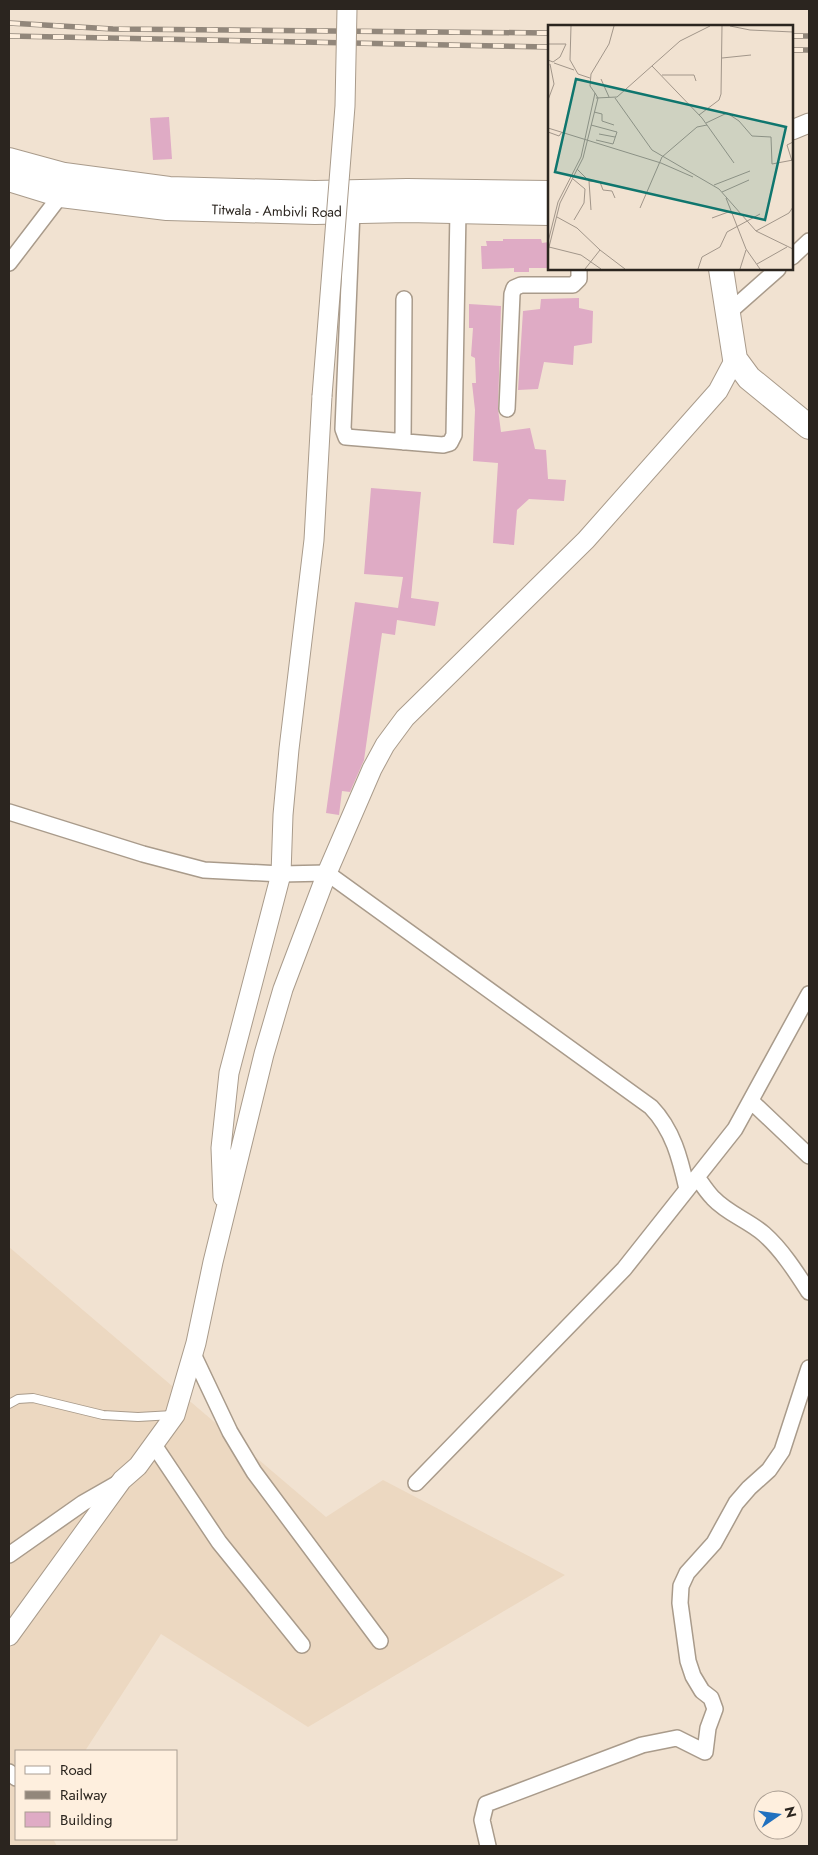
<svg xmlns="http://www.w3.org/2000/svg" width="818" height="1855" font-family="Jost,sans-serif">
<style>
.built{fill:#ecd8c1}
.building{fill:#dfabc5}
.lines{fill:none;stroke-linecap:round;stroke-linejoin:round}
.service-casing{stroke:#a99b8b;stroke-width:10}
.minor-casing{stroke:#a99b8b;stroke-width:18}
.tertiary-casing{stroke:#a99b8b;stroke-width:21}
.primary-casing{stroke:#a99b8b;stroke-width:26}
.service{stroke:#fff;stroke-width:8}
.minor{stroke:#fff;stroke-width:15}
.tertiary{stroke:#fff;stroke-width:19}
.primary{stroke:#fff;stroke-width:24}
.rail-casing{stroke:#92877b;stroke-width:5.5}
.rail{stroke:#feefde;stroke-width:4;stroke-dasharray:11;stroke-linecap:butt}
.tertiary-bridge-casing{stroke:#a99b8b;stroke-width:21;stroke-linecap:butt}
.tertiary-bridge{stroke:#fff;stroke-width:19}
.labels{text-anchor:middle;stroke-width:4.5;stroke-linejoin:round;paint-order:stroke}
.street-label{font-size:14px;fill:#2b251f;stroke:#feefde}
.inset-road{fill:none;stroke:#a2968a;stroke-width:1}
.view{fill:#0f766e;fill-opacity:0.15;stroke:#0f766e;stroke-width:2.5}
.inset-edge{fill:none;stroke:#2b251f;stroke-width:2.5}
</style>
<rect width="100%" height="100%" fill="#f1e2d1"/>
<path class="built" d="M9,1247L326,1517L383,1480L565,1575L308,1727L161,1634L85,1751H16V1839H53L57,1846H9Z"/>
<path class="building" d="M169,117L172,159L153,160L150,118Z
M503,239H541L542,243L549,242V268H529V272H514V268L482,269L481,246H487L486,241H503Z
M579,298V308L593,311L592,343L574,346L573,365L544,362L538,389L518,390L523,311L540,309L541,299Z
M469,304L501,306L498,409L501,432L530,428L535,449L546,450L548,479L566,480L564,501L529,499L517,510L514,545L493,543L498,463L473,461L475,410L472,383H476L475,358L471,356L473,328H469Z
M371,488L421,492L411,598L439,602L435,626L397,620L395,635L382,633L364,760L350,792L342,791L339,815L326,813L355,602L398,608L403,577L364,574Z"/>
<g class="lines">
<g class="service-casing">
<path id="service" d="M9,1404L18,1399L33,1398L103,1415L138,1417L173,1415"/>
</g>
<g class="minor-casing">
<path id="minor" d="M352,211L343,429L346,437L443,445L450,443L454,435L458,211
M792,257L809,241
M9,263L61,195L62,187
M727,314L778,269
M507,409L512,294L514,288L521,285H573L579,279V269
M403,442L404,299
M9,812L143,854L204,870L281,874L327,873L651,1107C673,1130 680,1158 687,1189
M751,1101L809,1156
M697,1177C702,1184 707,1192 713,1198C728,1214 748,1220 764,1234C782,1250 796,1272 809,1292
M193,1354L230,1432L254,1472L380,1641
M154,1445L219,1542L302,1645
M416,1483L624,1269L735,1129L809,994
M9,1555L83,1503L118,1483
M9,1772L16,1778
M488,1846L482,1820L486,1804L642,1745L677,1738L705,1752L708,1728L715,1709L711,1698L702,1691L693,1676L688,1661L680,1603L681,1586L687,1573L714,1543L736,1503L749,1488L769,1470L782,1451L809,1368"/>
</g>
<g class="tertiary-casing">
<path id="tertiary" d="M792,130L809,123
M223,1197L221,1148L229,1073L281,874L283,815L289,749L314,540L322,396
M9,1636L122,1480L138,1466L175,1415L196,1343L213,1262L264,1054L283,989L327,873L372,769L385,745L405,718L586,540L718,391L735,359"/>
</g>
<g class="primary-casing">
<g id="primary">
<path d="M9,160L64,175L169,189L315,193L407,191L549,193"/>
<path id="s1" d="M9,179L61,195L167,208L315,212L407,210L549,213"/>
<path d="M721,269L735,359L749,378L809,427"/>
</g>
</g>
<use href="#service" class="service"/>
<use href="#minor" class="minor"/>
<use href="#tertiary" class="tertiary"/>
<use href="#primary" class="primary"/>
<g class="rail-casing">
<path id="rail" d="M9,23L113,29L549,33
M9,36L549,47
M792,36H809
M792,50H809"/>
</g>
<use href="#rail" class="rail"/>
<g class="tertiary-bridge-casing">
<path id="tertiary-bridge" d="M322,396L345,106L347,9"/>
</g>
<use href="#tertiary-bridge" class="tertiary-bridge"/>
</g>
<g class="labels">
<g class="street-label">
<text dy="5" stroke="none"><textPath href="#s1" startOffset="271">Titwala - Ambivli Road</textPath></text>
</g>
</g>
<g transform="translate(548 25)">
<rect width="245" height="245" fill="#f1e2d1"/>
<path class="inset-road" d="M23,1L22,35L30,49L42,53M182,1L202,5L245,7M0,19H18M174,33L203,30M0,35L5,37L12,32L18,19M6,38L26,45M104,41L154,93L186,138M114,50H146L148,56M53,54L61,72M47,68L42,61L43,49L61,19L66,1M48,73L69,72L132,16L162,1M67,73L104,125L171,164L208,206L245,224M0,75L6,59L2,39M46,87L54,89V96L66,100M151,90L171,75L173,69L174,1M158,98L179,88L191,96L204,111L223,112L224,139L245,135M43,100L69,107L65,119L48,115M0,103L113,138L145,152M0,107L11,111L14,107M51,109L67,112M244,136L239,120L245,117M29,144L41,156L52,157L55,165L64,166L67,173M25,154L37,164L36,178L26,195M41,156L43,185M166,160L202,146M174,167L201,155M178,173L198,224L212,244M92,183L114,132L149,102L159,100M9,192L29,203L52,225M164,193L183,186M208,206L241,188L245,182M0,217L10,177L33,132L47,68L50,73L35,133L12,178L0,226M1,222L33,230L53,244M209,239L239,222M37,244L52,225L77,244M150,244L154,232L172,222L179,207L212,189M192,244L198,225"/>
<path class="view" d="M28,54L238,102L217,195L7,147Z"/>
<rect width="245" height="245" class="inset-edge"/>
</g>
<rect width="818" height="1855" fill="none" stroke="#2b251f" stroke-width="20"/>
<rect x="15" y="1750" width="162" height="90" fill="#feefde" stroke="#aa9e92"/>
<rect x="25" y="1766" width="25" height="8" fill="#ffffff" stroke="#aa9e92"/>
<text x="60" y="1775" font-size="15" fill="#2b251f">Road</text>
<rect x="25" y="1791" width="25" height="8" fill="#92877b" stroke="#aa9e92"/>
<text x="60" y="1800" font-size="15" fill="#2b251f">Railway</text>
<rect x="25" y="1812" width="25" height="15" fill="#dfabc5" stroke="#aa9e92"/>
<text x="60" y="1825" font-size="15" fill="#2b251f">Building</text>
<g transform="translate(778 1815) rotate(77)"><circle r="24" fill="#feefde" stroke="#aa9e92"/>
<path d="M0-4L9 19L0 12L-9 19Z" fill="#2171bf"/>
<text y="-8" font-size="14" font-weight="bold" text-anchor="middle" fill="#2b251f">N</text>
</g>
</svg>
